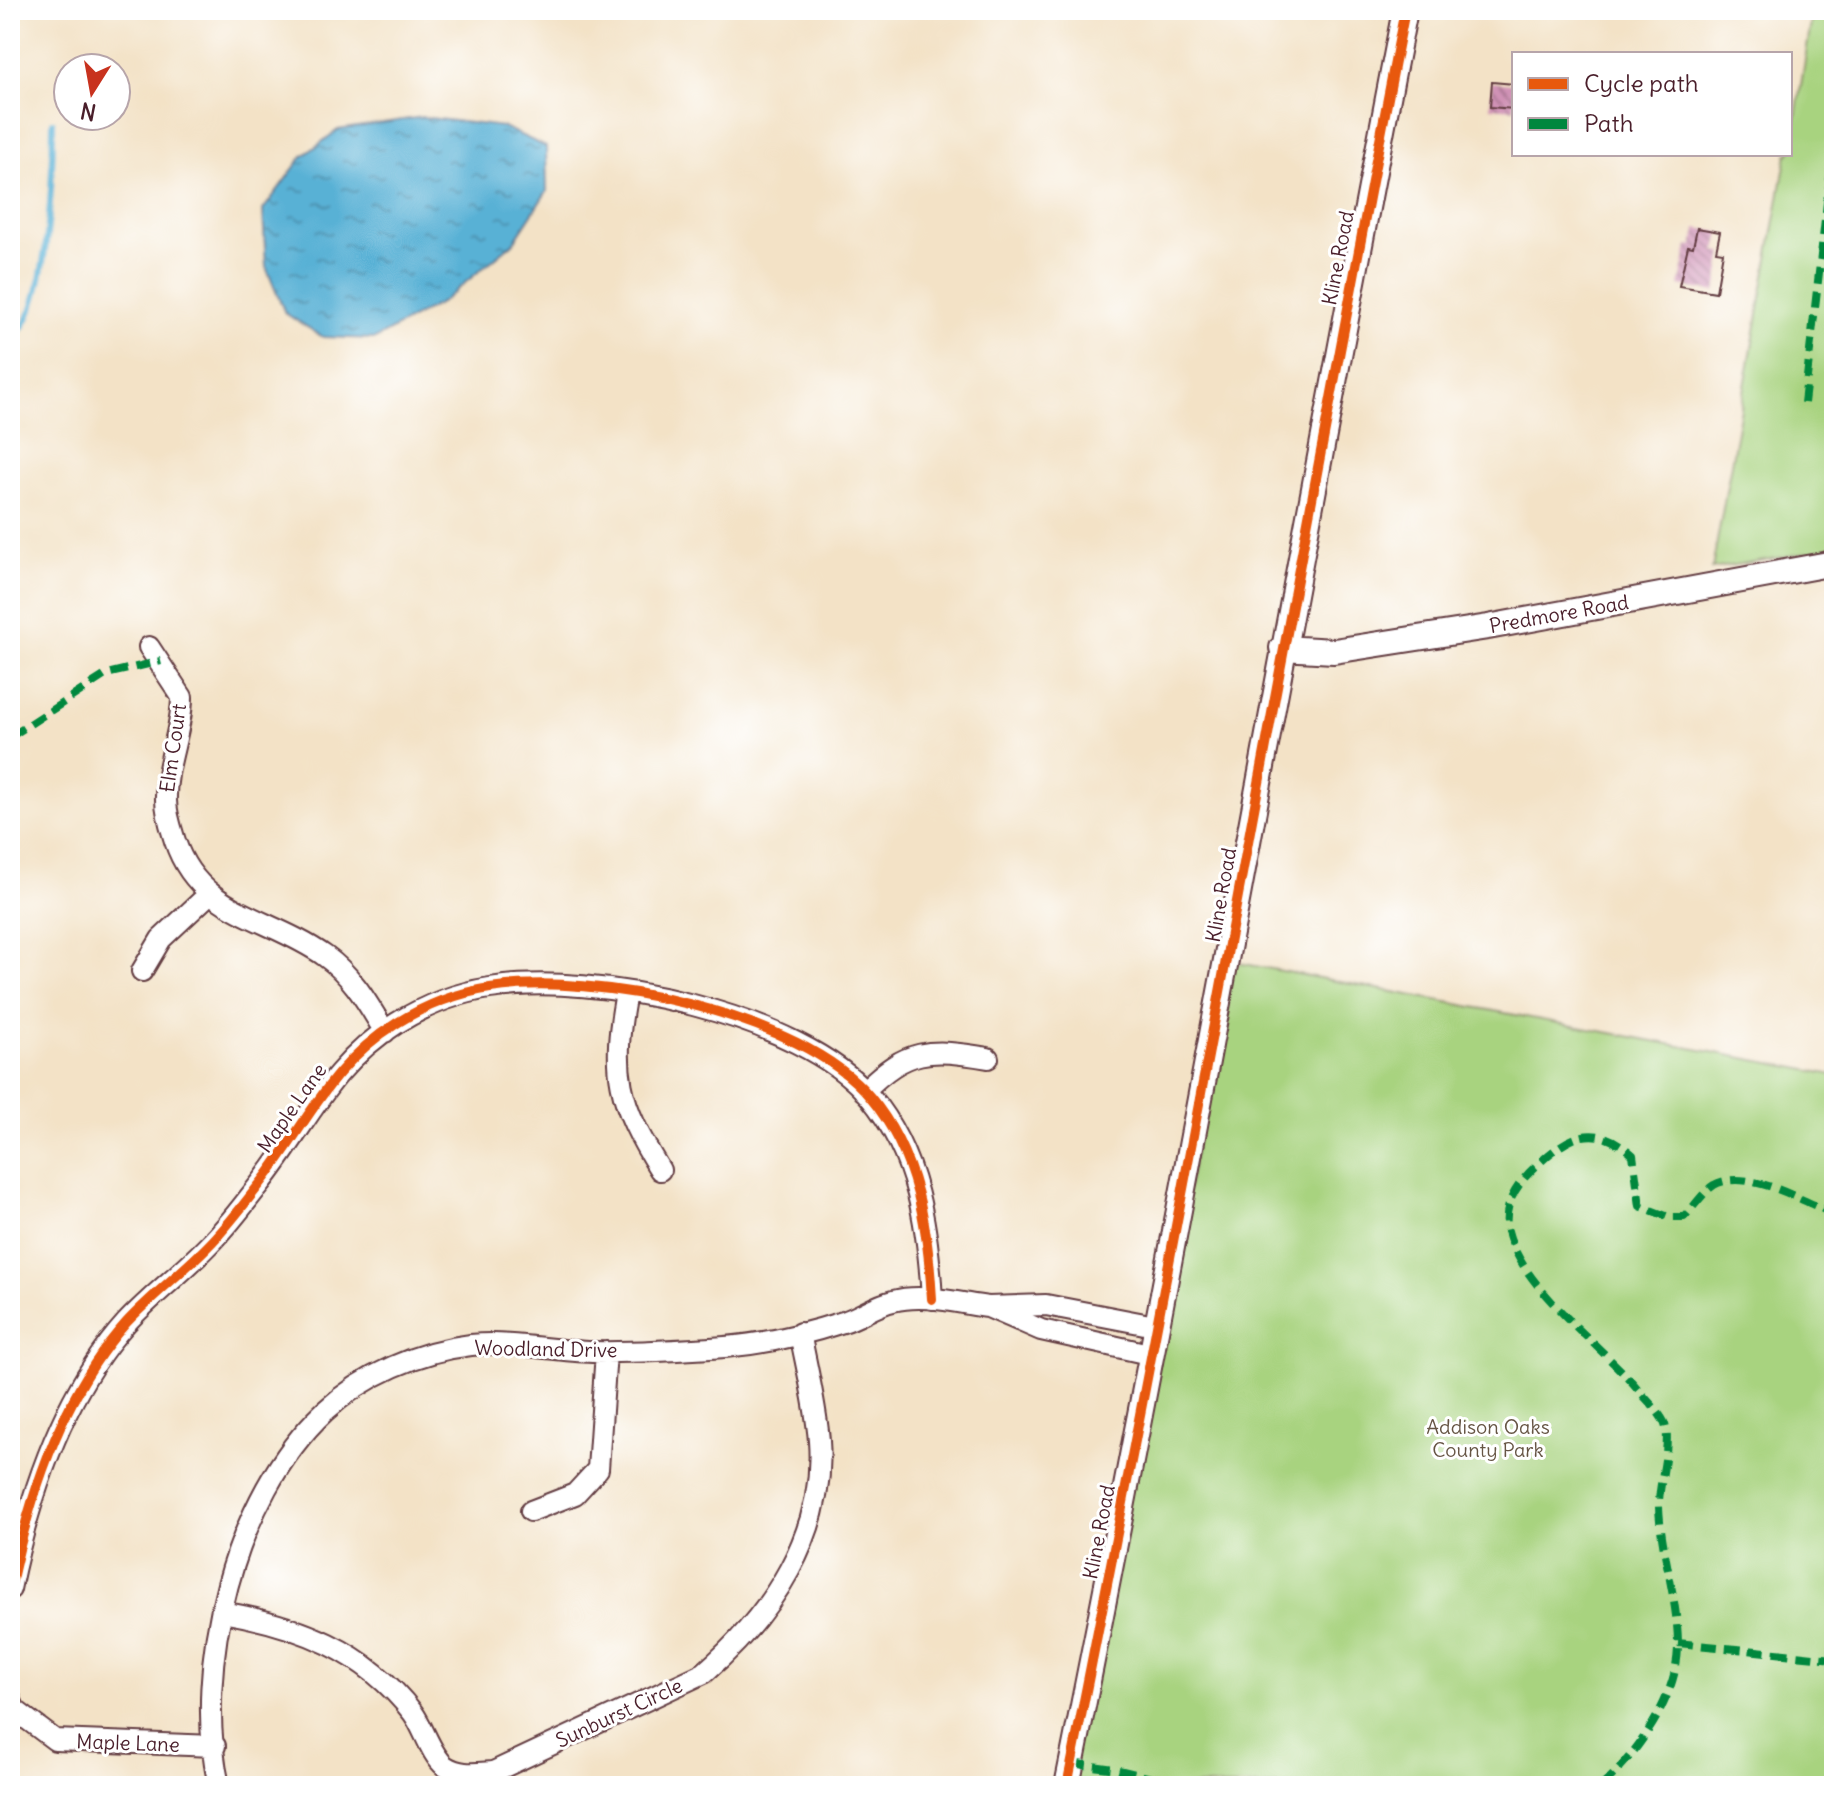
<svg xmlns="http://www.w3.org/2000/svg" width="1844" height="1796" font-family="Delius,sans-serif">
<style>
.park{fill:#a8d37f;stroke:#797955;stroke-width:2}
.water{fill:url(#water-ripples);stroke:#516880;stroke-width:2}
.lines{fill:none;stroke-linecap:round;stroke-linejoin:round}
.stream{stroke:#58b1d5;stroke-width:6}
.building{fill:url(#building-back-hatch)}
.minor-casing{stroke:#633c42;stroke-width:24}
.tertiary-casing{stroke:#633c42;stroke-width:28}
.minor{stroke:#fff;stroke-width:20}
.tertiary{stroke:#fff;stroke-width:24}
.quiet{stroke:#00873e;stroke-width:8;stroke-dasharray:16 8;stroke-linecap:butt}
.cycleway-casing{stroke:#fff;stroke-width:15}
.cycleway{stroke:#e8590c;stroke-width:10}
.labels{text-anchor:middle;stroke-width:6;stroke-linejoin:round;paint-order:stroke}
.street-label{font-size:20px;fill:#4a1f2b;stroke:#fff}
.park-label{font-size:20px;fill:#654;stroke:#fff}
</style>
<defs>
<pattern id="water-ripples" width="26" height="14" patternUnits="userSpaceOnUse" patternTransform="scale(2)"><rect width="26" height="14" fill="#58b1d5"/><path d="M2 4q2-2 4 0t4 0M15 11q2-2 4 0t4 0" fill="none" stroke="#4b8fad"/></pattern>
<pattern id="building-back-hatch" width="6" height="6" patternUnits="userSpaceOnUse" patternTransform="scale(2)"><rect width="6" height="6" fill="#d092b6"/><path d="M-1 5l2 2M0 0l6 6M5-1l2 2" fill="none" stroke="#ab7794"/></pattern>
</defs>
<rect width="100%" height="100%" fill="#fff"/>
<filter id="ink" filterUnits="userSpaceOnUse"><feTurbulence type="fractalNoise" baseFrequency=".0125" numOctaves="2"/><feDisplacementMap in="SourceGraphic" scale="16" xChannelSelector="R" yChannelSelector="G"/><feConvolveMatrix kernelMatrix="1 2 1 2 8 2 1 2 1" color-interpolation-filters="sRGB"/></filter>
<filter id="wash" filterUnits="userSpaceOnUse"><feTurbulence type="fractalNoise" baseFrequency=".006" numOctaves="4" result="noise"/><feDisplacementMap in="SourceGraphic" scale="32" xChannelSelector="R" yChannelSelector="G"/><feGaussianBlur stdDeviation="1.8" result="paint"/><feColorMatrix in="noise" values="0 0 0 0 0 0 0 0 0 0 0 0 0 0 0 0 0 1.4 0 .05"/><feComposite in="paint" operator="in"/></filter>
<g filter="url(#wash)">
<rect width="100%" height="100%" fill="#f3e2c6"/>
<path class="park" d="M1813,10H1834V548L1712,569L1787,154H1790Z
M1234,962L1834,1075V1786H1065Z"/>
<path class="water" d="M422,117L503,127L546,147L547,191L513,243L442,302L375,339L323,337L285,313L266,267L263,210L302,157L338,130Z"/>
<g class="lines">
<path class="stream" d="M10,338C50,321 53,163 53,122"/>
</g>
<g id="blocks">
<path class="building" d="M1492,82L1514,84V109L1490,107Z
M1697,228L1720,232L1716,251L1723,252L1716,292L1679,286L1688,246L1693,247Z"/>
</g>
</g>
<g filter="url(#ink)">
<use href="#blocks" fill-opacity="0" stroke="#633c42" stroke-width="2"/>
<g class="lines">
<g class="minor-casing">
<path id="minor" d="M149,647L182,697C182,731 165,765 166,800C166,814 171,828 175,841C199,914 269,916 325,956C353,976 368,1004 385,1032
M142,971L161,939L208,895
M626,993C611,1071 618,1103 660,1170
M864,1091C907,1048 929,1048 988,1058
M1149,1354L1041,1330L988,1307L1046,1305L1155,1326
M531,1511L575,1494L598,1469L606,1352
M10,1589C29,1497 62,1394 126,1323C152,1295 183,1272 209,1245C228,1226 243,1205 260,1184C307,1125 328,1066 397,1023C426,1005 457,993 490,988C594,971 801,1014 870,1097C918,1154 928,1228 932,1299
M222,1612C298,1625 365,1650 413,1713C424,1728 431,1755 445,1766C460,1776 476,1773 493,1772L704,1673C771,1615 826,1534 819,1441C816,1405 807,1369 800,1333
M10,1699L15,1710L55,1740L215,1746
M219,1786C192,1666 234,1496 325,1411C364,1375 419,1351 471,1345C511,1341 553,1351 592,1352C635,1353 681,1350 725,1347C763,1344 806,1334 843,1322C860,1317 875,1305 893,1301C923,1293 958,1303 988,1307"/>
</g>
<g class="tertiary-casing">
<path id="tertiary" d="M1282,648L1334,651L1488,627L1834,563
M1067,1786C1186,1195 1290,602 1405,10"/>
</g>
<use href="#minor" class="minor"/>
<use href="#tertiary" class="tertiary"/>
<path class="quiet" d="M1804,403L1834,142
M10,737L107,674L161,661
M1678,1643L1834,1659
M1071,1763L1115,1769L1183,1786
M1602,1786C1638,1752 1678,1697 1678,1645C1678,1599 1661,1553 1659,1507C1658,1484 1673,1441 1664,1422C1659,1412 1649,1402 1642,1394C1603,1345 1523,1291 1508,1231C1502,1205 1517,1184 1535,1167C1568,1136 1594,1120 1633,1155L1640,1206L1669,1217H1684C1693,1208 1704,1191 1714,1185C1747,1167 1804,1202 1834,1214"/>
<g class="cycleway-casing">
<path id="cycleway" d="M10,1589C29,1497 62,1394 126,1323C152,1295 183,1272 209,1245C228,1226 243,1205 260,1184C307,1125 328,1066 397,1023C426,1005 457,993 490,988C594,971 801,1014 870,1097C918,1154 928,1228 932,1299
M1067,1786C1186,1195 1290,602 1405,10"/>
</g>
<use href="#cycleway" class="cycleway"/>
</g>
</g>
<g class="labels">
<g class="street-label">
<text transform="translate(1338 258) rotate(-79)" y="7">Kline Road</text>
<text transform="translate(1559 614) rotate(-10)" y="7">Predmore Road</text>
<text transform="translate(173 748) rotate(-82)" y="7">Elm Court</text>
<text transform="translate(1221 895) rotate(-80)" y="7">Kline Road</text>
<text transform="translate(292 1108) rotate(-55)" y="7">Maple Lane</text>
<text transform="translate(546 1349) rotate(1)" y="7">Woodland Drive</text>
<text transform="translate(1099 1532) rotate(-79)" y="7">Kline Road</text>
<text transform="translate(619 1713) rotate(-25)" y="7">Sunburst Circle</text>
<text transform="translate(128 1743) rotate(2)" y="7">Maple Lane</text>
</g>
<g class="park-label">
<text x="1488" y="1434">Addison Oaks<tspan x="1488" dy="23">County Park</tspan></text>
</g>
</g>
<rect width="1844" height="1796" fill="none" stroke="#fff" stroke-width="40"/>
<rect x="1512" y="52" width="280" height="104" fill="#ffffff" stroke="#b7a5aa" stroke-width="2"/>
<rect x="1528" y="78" width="40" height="12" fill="#e8590c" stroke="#b7a5aa" stroke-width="2"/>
<text x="1584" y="92" font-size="24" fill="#4a1f2b">Cycle path</text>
<rect x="1528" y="118" width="40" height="12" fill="#00873e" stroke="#b7a5aa" stroke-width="2"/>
<text x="1584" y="132" font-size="24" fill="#4a1f2b">Path</text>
<g transform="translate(92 92) rotate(191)"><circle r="38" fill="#ffffff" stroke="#b7a5aa" stroke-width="2"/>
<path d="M0-6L14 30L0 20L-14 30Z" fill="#c8321e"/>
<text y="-12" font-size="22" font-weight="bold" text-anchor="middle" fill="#4a1f2b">N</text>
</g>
</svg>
